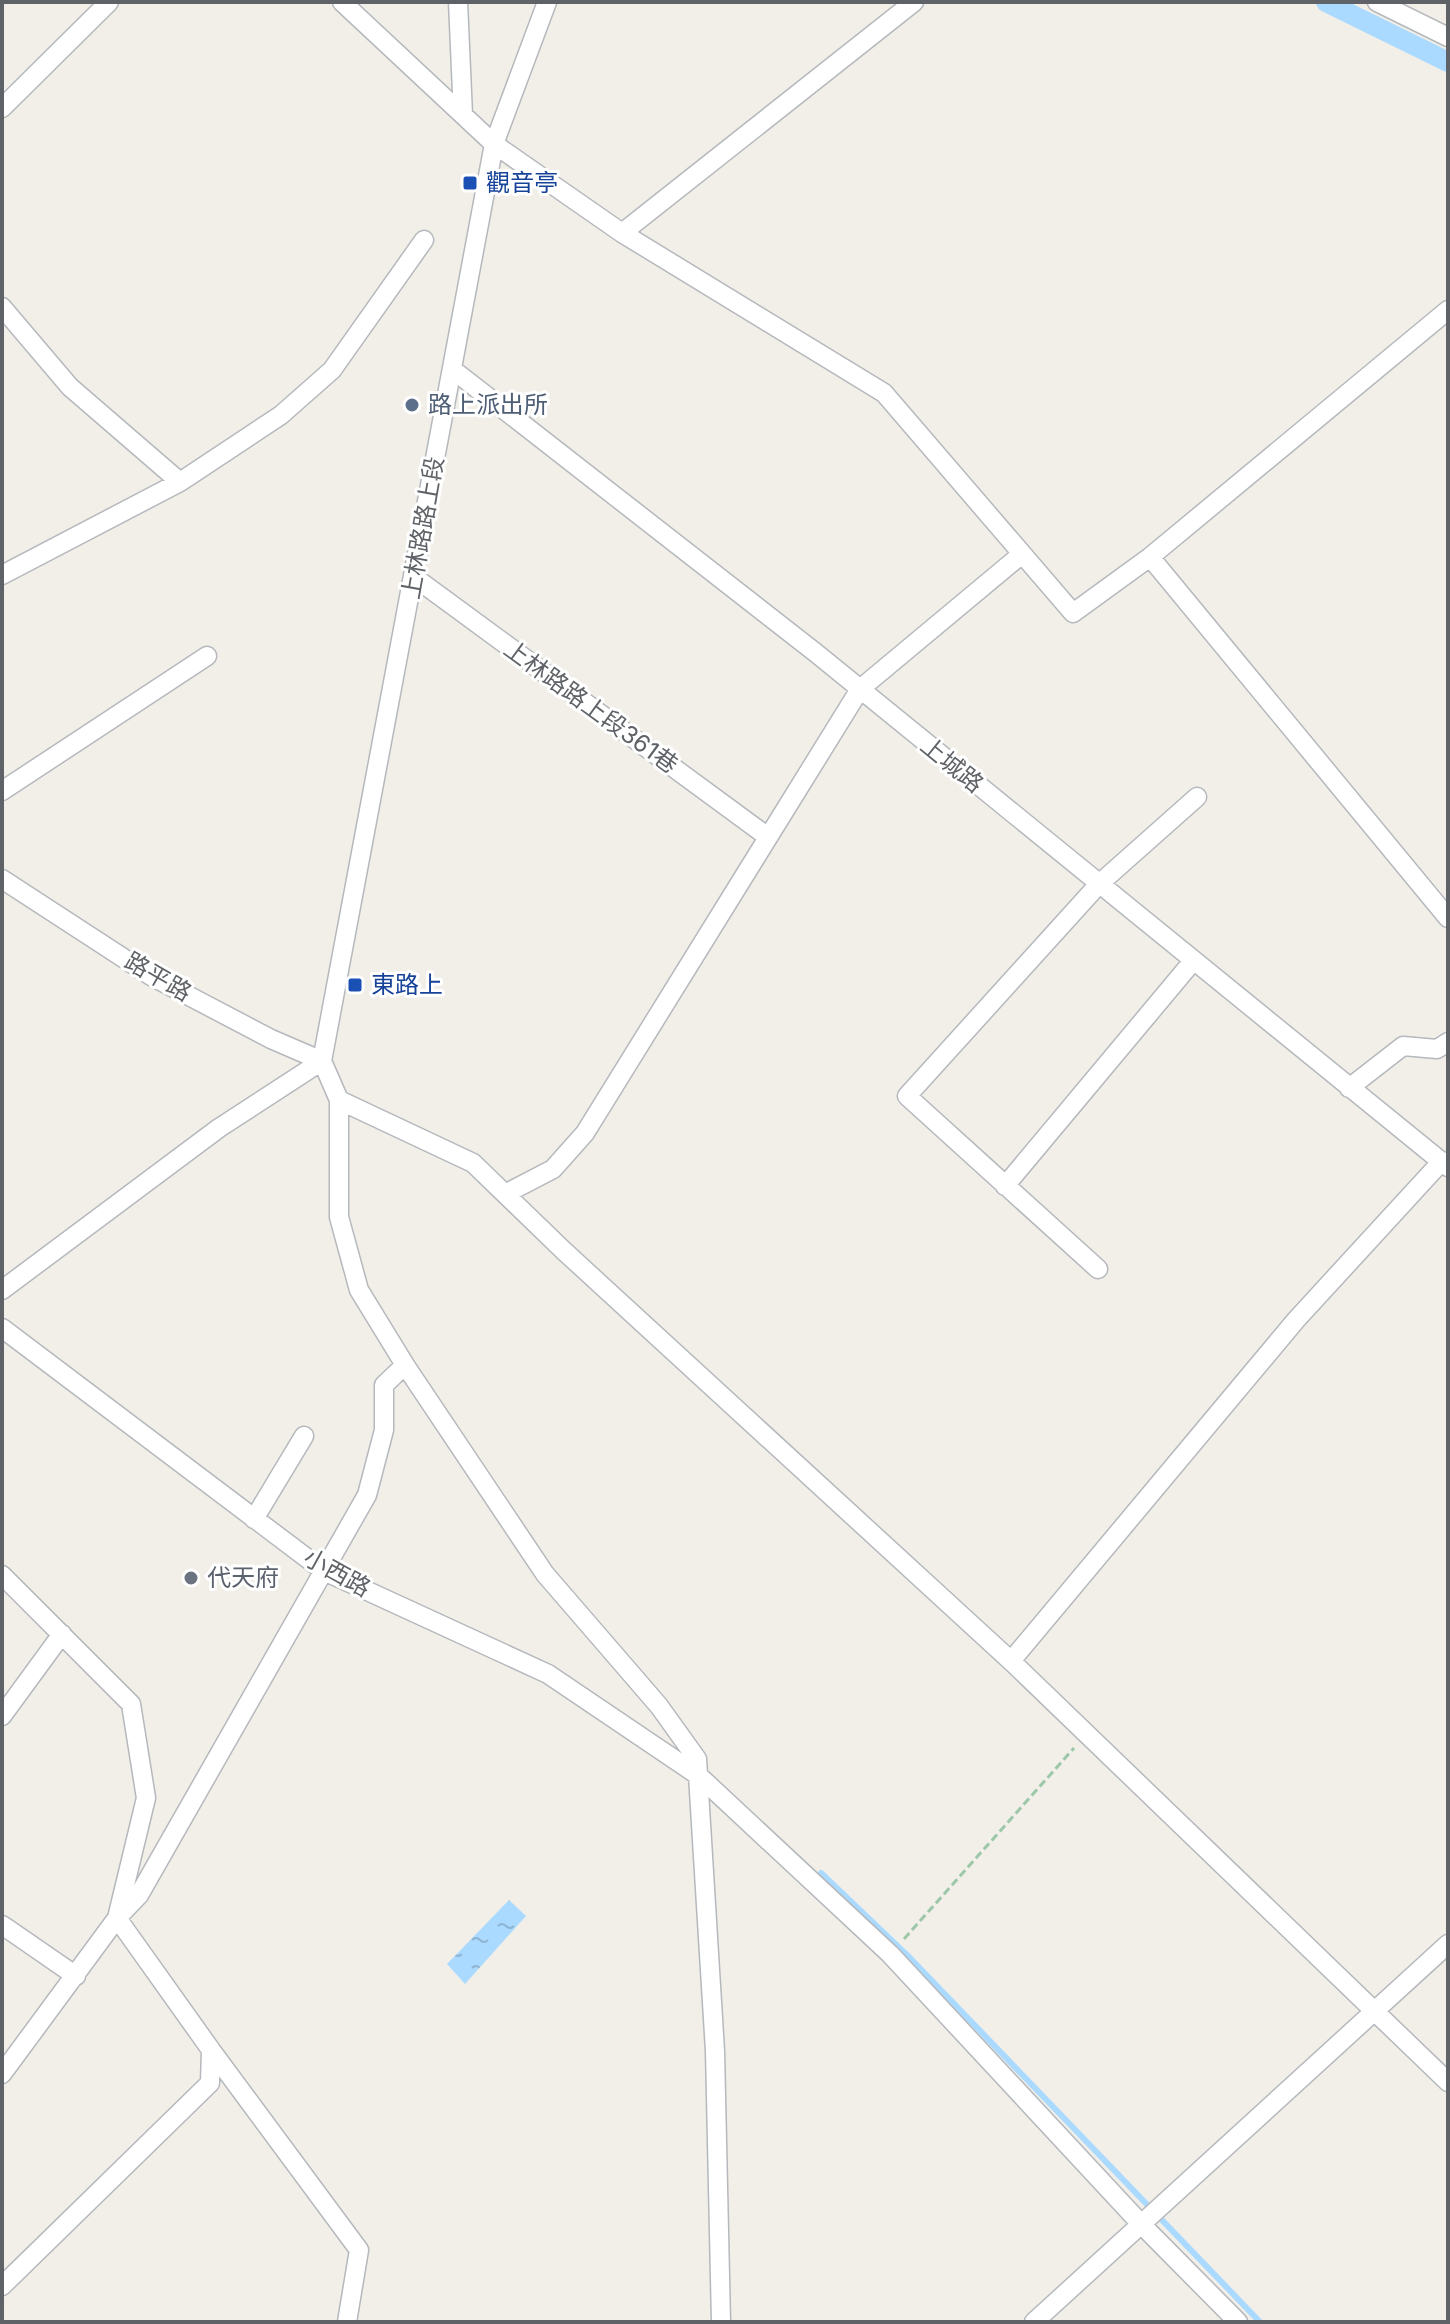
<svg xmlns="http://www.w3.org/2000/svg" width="1450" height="2324" font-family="Inter,'Noto Sans TC',sans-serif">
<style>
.water{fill:url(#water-ripples)}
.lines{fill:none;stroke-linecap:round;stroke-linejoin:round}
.stream{stroke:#aadaff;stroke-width:6}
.canal{stroke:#aadaff;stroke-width:20}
.minor-casing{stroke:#b5b8bc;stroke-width:21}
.path{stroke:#9cc7a9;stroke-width:3;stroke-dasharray:8 4;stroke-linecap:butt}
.minor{stroke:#fff;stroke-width:18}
.transit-dot{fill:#1a4fb4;stroke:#fff;stroke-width:3}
.service-dot{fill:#5c6f8a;stroke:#fff;stroke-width:3}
.worship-dot{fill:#6b7280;stroke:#fff;stroke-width:3}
.labels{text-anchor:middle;stroke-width:6;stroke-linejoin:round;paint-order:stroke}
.transit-label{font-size:24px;fill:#164399;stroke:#fff;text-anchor:start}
.service-label{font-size:24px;fill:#4e5e75;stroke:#fff;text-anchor:start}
.street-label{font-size:24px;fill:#5f6368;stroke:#fff}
.worship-label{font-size:24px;fill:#5b616d;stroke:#fff;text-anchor:start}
</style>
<defs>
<pattern id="water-ripples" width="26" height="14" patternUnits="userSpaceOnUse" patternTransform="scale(2)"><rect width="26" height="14" fill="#aadaff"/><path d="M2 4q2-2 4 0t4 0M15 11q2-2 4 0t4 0" fill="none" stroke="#8eb4d2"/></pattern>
</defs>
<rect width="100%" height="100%" fill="#f1efe8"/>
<path class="water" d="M509,1900L526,1916L465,1984L447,1964Z"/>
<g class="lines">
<path class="stream" d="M821,1873L910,1958L1260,2322"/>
<path class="canal" d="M1326,2L1448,62"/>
<g class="minor-casing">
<path id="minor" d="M342,2L494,144L622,233L884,393L1073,613L1150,557L1448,918
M458,2L463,115
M1377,2L1448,37
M2,108L109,2
M622,233L914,2
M2,307L70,387L180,482
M452,369L816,653L1448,1167
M1150,557L1448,310
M2,575L180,482L281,415L332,370L424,240
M414,577L768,837
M2,791L207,656
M2,879L151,976L271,1039L322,1061
M322,1061L339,1100V1217L359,1290L405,1365L545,1574L659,1706L697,1759L715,2051L721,2322
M1349,1088L1403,1046L1437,1049L1448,1042
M339,1100L473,1163L564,1251L1011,1661L1448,2082
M1005,1186L1193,961
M505,1194L553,1169L585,1133L860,689L1022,554
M1098,1269L907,1096L1099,884L1197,797
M2,1290L219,1128L322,1061L494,144L547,2
M2,1328L324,1571L548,1674L699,1776L890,1954L1142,2225L1238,2322
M254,1519L304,1436
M2,1575L131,1704L146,1798L117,1918L211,2050L210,2083L2,2286
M1011,1661L1296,1320L1442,1161
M2,1716L62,1634
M2,1925L76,1976
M211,2050L359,2250L347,2322
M2,2074L117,1918L139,1895L367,1495L384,1430V1385L405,1365
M1034,2322L1448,1944"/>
</g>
<path class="path" d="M904,1939L1074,1748"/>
<use href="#minor" class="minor"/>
</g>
<g class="transit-dot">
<rect x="462" y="175" width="16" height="16" rx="4"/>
<rect x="347" y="977" width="16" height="16" rx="4"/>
</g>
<circle class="service-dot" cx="412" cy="405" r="8"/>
<circle class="worship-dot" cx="191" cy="1578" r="8"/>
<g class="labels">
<g class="transit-label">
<text x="486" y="191">觀音亭</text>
<text x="371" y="993">東路上</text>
</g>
<g class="service-label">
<text x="428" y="413">路上派出所</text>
</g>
<g class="street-label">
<text transform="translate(423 528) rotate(-80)" y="8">上林路路上段</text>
<text transform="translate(591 707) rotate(36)" y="8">上林路路上段361巷</text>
<text transform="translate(952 765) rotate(39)" y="8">上城路</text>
<text transform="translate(158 977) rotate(30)" y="8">路平路</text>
<text transform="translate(337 1573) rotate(29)" y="8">小西路</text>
</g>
<g class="worship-label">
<text x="207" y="1586">代天府</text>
</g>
</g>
<rect width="1450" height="2324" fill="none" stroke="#5f6368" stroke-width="8"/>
</svg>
